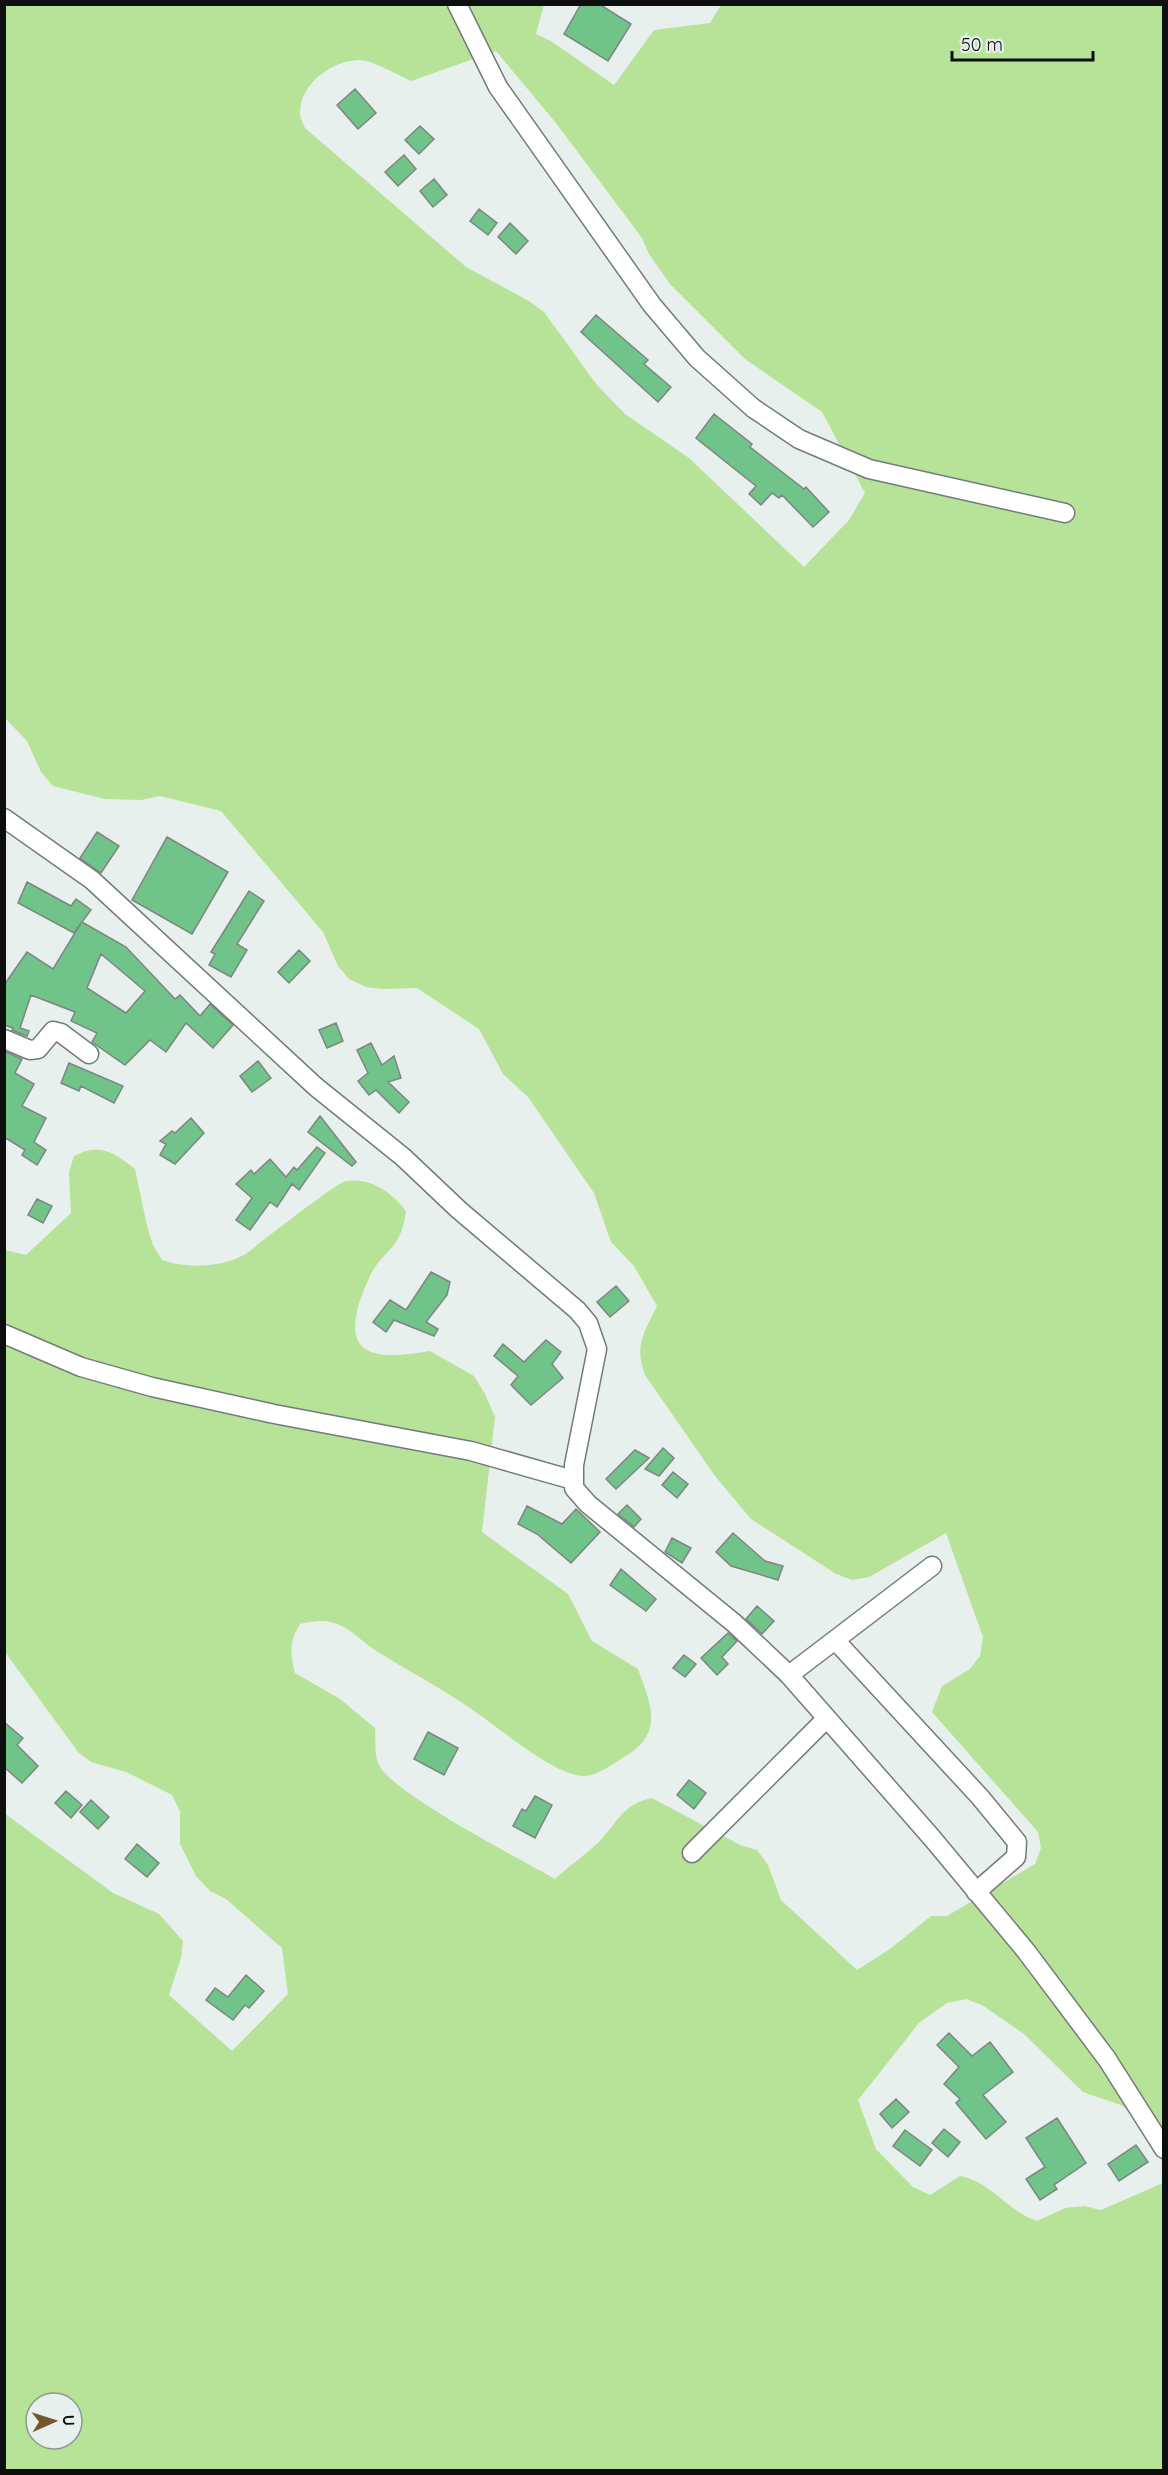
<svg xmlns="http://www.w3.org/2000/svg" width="1168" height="2475" font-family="Quicksand,sans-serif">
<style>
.green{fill:#b6e398;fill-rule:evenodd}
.building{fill:#70c389;stroke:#7f8581;stroke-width:1.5;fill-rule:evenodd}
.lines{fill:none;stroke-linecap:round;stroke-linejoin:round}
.minor-casing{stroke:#737b78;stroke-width:21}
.minor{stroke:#fff;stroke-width:18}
</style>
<rect width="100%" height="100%" fill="#e7f0ec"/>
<path class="green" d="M5,5H544L536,34L551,41L614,85L654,30L710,23L721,5H1163V2164L1143,2122L1121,2105L1083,2092L1024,2034L982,2005L966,1999L947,2003L919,2023L858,2100L876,2149L913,2187L930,2195L960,2176C992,2182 1007,2211 1037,2221L1065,2208L1084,2206L1101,2210L1163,2183V2470H5L4,1813L113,1893L159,1914L183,1941L181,1958L169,1995L232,2051L288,1994L282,1948L226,1899L210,1891L196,1876L180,1844V1811L172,1795L126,1772L91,1762L78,1752L5,1652V1250L26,1255L71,1213L69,1172L74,1156C100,1143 113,1152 135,1169L147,1226L153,1245L162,1260C191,1270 236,1268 258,1244C272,1234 336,1183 346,1181C371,1177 393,1193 406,1211C401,1252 382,1249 369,1278C338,1347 359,1364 430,1351L474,1376L485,1394L495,1417L482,1532L568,1594L592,1641L638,1669C649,1700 665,1731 629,1754C616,1761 599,1776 584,1776C552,1775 495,1724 467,1706C439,1687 409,1671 381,1654C349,1634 343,1613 300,1624C289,1642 290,1653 295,1673L340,1699L375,1728C376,1739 374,1756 379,1765C392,1793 522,1860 555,1879C569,1866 585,1855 599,1842C619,1821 621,1805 652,1798L740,1845L757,1850L768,1865L781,1900L857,1970L890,1949L931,1916H947L1035,1864L1041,1848L1038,1832L932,1712L942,1686L970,1669L980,1656L983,1637L946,1533L869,1577L852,1580L836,1574L751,1519L715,1476L645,1375C634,1345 644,1333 657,1306L634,1266L611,1242L594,1193L528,1097L503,1074L479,1029L417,988L382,989L366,987L349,979L338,966L323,932L221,811L160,796L141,800L105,799L53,786L41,772L27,741L5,718ZM496,51L556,123L642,238L649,254L670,284L745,359L822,412L865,493L849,520L804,567L689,458L625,414L597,385L544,312L529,301L466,267L305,128C303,123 299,116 300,111C302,82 332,61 359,60C370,59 400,76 411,81ZM36,2403H72V2439H36Z"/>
<path class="building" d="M581,4H599L631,24L608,61L564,34Z
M355,89L376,113L358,129L337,105Z
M420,126L434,139L419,154L405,140Z
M404,155L416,169L398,186L385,172Z
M434,179L447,195L433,207L420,191Z
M479,209L497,223L488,235L470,221Z
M510,223L528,241L516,254L498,237Z
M596,315L648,360L644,364L671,387L658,402L581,332Z
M714,414L752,444L750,447L804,489L806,487L829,512L813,527L782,495L779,498L772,493L761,505L749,494L756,486L696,438Z
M97,832L119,846L101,873L80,858Z
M167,837L228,872L192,934L132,900Z
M27,882L71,906L76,899L91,910L82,922L126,947L175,999L180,995L200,1016L210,1004L233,1025L213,1048L186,1023L166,1052L150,1040L125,1065L92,1042L97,1033L71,1021L75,1012L31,995L20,1028L29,1031L27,1036L12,1030L13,1028L4,1025V985L27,952L53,969L81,923L74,933L18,903ZM101,954L145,991L126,1013L87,988Z
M249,891L264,901L237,944L247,950L231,977L209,965L215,954L211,952Z
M299,950L310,961L289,983L278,972Z
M336,1023L343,1041L327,1048L319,1030Z
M371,1043L382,1065L394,1056L401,1078L388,1082L409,1102L399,1113L376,1090L369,1095L358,1081L368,1073L357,1050Z
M4,1051L22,1059L15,1073L34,1084L22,1106L46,1118L34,1142L46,1150L37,1165L22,1155L25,1150L4,1137Z
M258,1061L271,1078L252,1092L240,1076Z
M69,1063L123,1086L114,1103L81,1086L79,1091L61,1083Z
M320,1116L356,1162L352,1166L308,1132Z
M191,1118L204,1133L175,1164L160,1155L166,1144L160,1141L172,1131L175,1133Z
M317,1147L325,1153L299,1190L292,1184L277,1207L270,1202L250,1230L236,1220L252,1198L236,1184L251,1170L254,1174L270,1159L286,1177L294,1167L297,1170Z
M37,1199L52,1206L43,1223L28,1215Z
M431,1272L450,1282L447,1295L426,1322L438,1329L434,1336L394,1320L386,1332L373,1322L390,1300L406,1310Z
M616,1286L629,1301L610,1317L597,1302Z
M546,1340L561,1352L552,1364L563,1378L531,1405L511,1385L518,1376L494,1356L503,1344L524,1362Z
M663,1448L674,1458L659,1476L645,1469Z
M635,1450L649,1458L616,1489L606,1479Z
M673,1472L688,1484L677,1498L662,1485Z
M627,1505L641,1519L634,1527L618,1514Z
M527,1506L562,1524L576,1509L600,1532L571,1563L537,1534L518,1524Z
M733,1533L765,1561L783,1566L778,1580L731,1566L716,1552Z
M672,1538L691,1548L682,1563L665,1552Z
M621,1569L656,1599L646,1611L610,1585Z
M757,1606L774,1621L762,1634L746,1619Z
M728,1633L737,1641L722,1657L728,1664L717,1675L701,1658Z
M684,1655L696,1664L685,1677L673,1668Z
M4,1722L23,1738L17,1745L38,1766L22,1783L4,1767Z
M428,1732L458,1748L444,1775L414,1759Z
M689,1780L706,1793L694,1809L677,1795Z
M66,1791L82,1805L71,1818L55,1803Z
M535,1796L552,1805L535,1838L513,1826L522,1809L526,1811Z
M91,1800L109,1817L98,1829L80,1812Z
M137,1844L159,1863L147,1877L125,1859Z
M246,1975L264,1991L249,2008L245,2005L233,2020L206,2000L215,1988L228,1997Z
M949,2033L972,2056L990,2042L1013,2072L983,2095L1006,2122L986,2139L956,2103L960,2099L944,2084L959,2067L937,2045Z
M896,2099L909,2112L892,2128L880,2114Z
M1057,2118L1086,2163L1054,2185L1057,2189L1040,2200L1026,2179L1045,2167L1026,2138Z
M944,2129L960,2142L948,2157L932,2143Z
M905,2130L932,2150L920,2166L893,2146Z
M1136,2145L1148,2162L1119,2181L1108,2164Z"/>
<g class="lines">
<g class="minor-casing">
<path id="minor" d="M457,4L498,87L652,305L697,358L753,408L799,439L869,469L1065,513
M4,818L92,880L316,1087L403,1157L459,1210L577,1310L588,1323L597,1349L574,1465V1488L588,1504L734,1623L789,1675L932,1838L1026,1951L1107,2059L1164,2149
M4,1039L30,1050L38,1049L53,1031L61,1033L89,1054
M4,1334L81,1367L152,1387L274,1414L471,1451L573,1480
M835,1640L980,1797L1017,1842L1016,1857L976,1892
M789,1675L932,1566
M692,1853L826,1719"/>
</g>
<use href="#minor" class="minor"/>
</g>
<rect width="1168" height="2475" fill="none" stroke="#0d0f0e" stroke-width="12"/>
<g transform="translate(54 2421) rotate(87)"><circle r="28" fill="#e7f0ec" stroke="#909693" stroke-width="1.5"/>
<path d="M0-4.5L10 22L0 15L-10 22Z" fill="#74582b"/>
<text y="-9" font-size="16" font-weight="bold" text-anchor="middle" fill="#0d0f0e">U</text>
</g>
<path d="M952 51v9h141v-9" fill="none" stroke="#0d0f0e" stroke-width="3"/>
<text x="961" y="51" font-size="18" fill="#0d0f0e" stroke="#e7f0ec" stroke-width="4.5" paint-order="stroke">50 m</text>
</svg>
